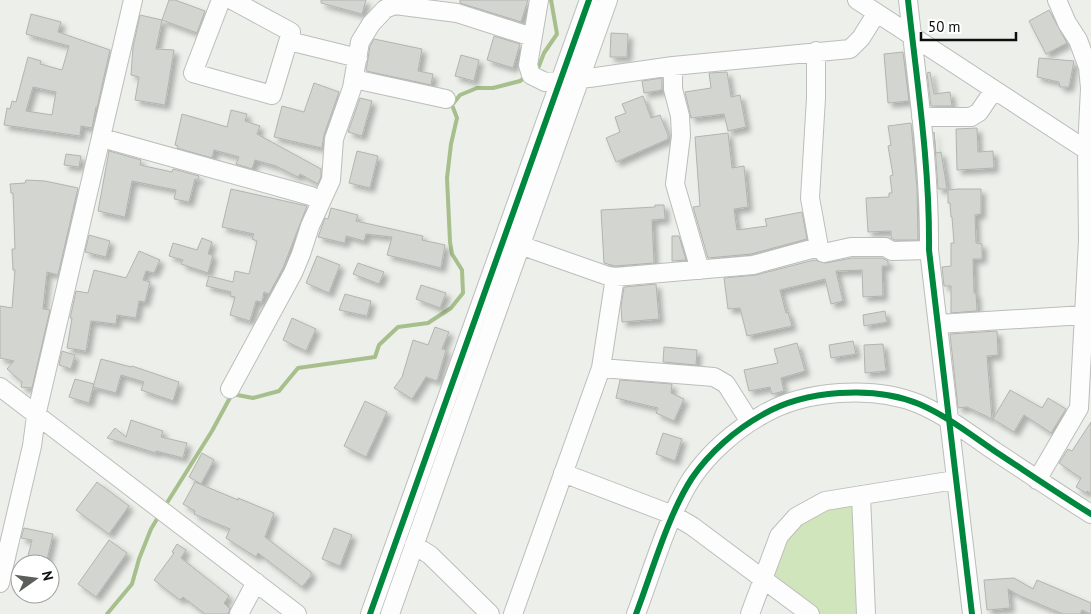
<svg xmlns="http://www.w3.org/2000/svg" width="1091" height="614" font-family="'PT Sans',sans-serif">
<style>
.green{fill:#d1e5bc}
.lines{fill:none;stroke-linecap:round;stroke-linejoin:round}
.stream{stroke:#a7bf8c;stroke-width:4}
.building{fill:#d3d5d1;stroke:#b2b4b0;fill-rule:evenodd;filter:url(#shadow)}
.minor-casing{stroke:#bcbeba;stroke-width:20}
.minor{stroke:#fcfdfc;stroke-width:18}
.cycleway-casing{stroke:#fff;stroke-width:9}
.cycleway{stroke:#00873e;stroke-width:6}
</style>
<defs>
<filter id="shadow"><feDropShadow dx="4.5" dy="4.5" stdDeviation="2.5" flood-color="#0004"/></filter>
</defs>
<rect width="100%" height="100%" fill="#ecefea"/>
<path class="green" d="M856,503L860,614H816L772,580L782,544L788,533L819,509Z"/>
<g class="lines">
<path class="stream" d="M534,70L539,66L544,53L557,34L551,0
M165,506L212,431L232,394L253,398L279,391L298,368L375,357L379,345L398,327L428,323L451,308L463,293L462,270L452,254L450,242L447,178L451,144L457,118L452,105L460,95L477,88H493L520,81L527,76
M107,614L132,584L139,559L151,529L160,514"/>
</g>
<path class="building" d="M169,0H175L205,11L197,33L162,20Z
M321,0H366L362,14L321,3Z
M460,0H528L521,22L460,3Z
M1049,10L1067,43L1046,54L1029,21Z
M31,14L61,22L58,32L110,50L97,108L96,107L92,128L81,126L80,136L4,125L7,108L10,109L12,101L16,102L28,57L41,61L40,64L62,70L69,46L26,34ZM33,87L56,92L52,115L26,111Z
M140,15L162,20L156,49L174,50L165,105L135,100L139,77L131,75L133,47Z
M611,33L628,34L627,57H610Z
M494,36L520,44L513,68L487,60Z
M374,39L422,49L418,71L433,74L431,85L366,71L370,46Z
M903,52L909,101L888,103L884,54Z
M461,55L479,60L474,81L455,76Z
M1039,58L1074,61L1069,87H1060L1059,82L1037,77Z
M727,72L731,97L740,95L746,127L728,131L724,114L691,118L685,92L711,88L709,73Z
M930,72L934,94L950,92L952,106H931L927,73Z
M662,78V90L644,93L642,81Z
M314,83L339,92L324,135L322,148L274,137L282,106L304,112Z
M643,96L651,118L660,115L668,135V139L616,162L606,138L620,132L615,117L626,113L622,104Z
M360,98L372,101L362,136L348,132Z
M231,110L247,114L245,121L260,126L257,134L321,169V177L318,184L300,174L298,177L276,166L255,160L252,169L236,164L239,157L214,150L212,158L177,148L178,146L175,145L182,114L227,127Z
M911,123L917,188L918,240H895L891,238V231L868,232L866,198L889,197V193H892L890,176L893,175L888,146L891,145L888,126Z
M977,128L978,152L993,151L994,168L957,170L956,129Z
M934,132L936,153L941,152L947,189H938Z
M728,133L732,168L744,166L748,207L734,209L737,230L767,226L765,219L802,212L807,239L751,254L708,258L693,207L700,206L695,137Z
M109,151L141,160L140,165L172,172L173,169L199,176L198,180L195,179L189,202L174,199L176,190L132,181L125,217L98,211Z
M357,151L378,156L370,188L349,183Z
M66,154L81,156L79,167L64,165Z
M26,180L45,181L78,188L58,275L47,272L43,309L50,310L32,388L21,387L22,382L7,369L14,361L0,358V306L12,308L15,270H13L12,249H15L13,193H11L10,184L25,183Z
M231,189L307,206L283,268L269,294L264,292L262,302L256,301L250,321L230,315L235,297L230,296L231,292L206,286L209,276L233,282L235,271L249,274L257,241L252,239L254,234L222,227Z
M958,189H981V214L975,215L976,243L982,244V259H973L974,293H976L977,311L951,313V286H944L942,267L951,266V243H954L952,217H951L950,203H948V190Z
M655,205H664L665,219L652,220L654,263L615,266L604,263L601,210L655,207Z
M331,208L358,215L356,221L423,236L422,240L445,245L441,268L387,255L392,237L366,234L364,241L346,236L345,243L318,237L325,218L328,219Z
M89,235L110,241L106,257L85,252Z
M672,236H679L686,260L672,261Z
M202,238L212,242L208,254L213,255L208,273L181,264L183,260L169,256L173,243L197,250Z
M139,251L160,260L154,273L146,271L143,280L150,282L145,302L139,301L136,318L117,315L116,324L91,321L86,351L67,348L72,318H70L71,314L76,291L88,293L94,270L126,278Z
M317,256L340,265L329,293L306,283Z
M852,258H882L888,261V266H882L883,296L863,297L862,270L836,271L843,301L831,304L825,279L780,290L786,313L788,312L792,326L747,336L740,308L728,309L724,278L756,275L814,260L826,263Z
M358,263L384,272L379,284L353,274Z
M656,284L659,319L622,322L621,306L624,287Z
M421,285L446,293L440,308L416,299Z
M345,294L371,301L367,316L339,310Z
M885,311L887,322L864,326L863,315Z
M292,318L316,329L306,351L283,340Z
M435,327L449,332L442,349L446,350L437,381L426,377L412,399L394,388L402,377L413,340L428,345Z
M997,331L998,355L987,356L992,419L967,407L958,408L950,334Z
M853,341L856,354L831,358L829,345Z
M797,343L805,371L781,378L784,391L772,394L770,387L749,391L744,370L778,363L774,349Z
M883,344L886,371L865,373L864,345Z
M664,347L697,350L696,365L663,362Z
M62,351L75,355L71,369L59,365Z
M101,359L131,367L132,366L179,382L173,401L141,390L144,382L121,375L116,393L93,387Z
M75,379L94,384L89,403L69,397Z
M620,380L672,384L671,393L684,399L674,421L656,413L658,408L616,398Z
M1010,390L1042,408L1048,398L1066,409L1051,433L1024,415L1014,432L993,419Z
M365,401L387,412L366,457L344,446Z
M131,420L163,431L161,437L187,443L183,458L156,451V453L107,438L115,428L126,437Z
M1091,422V493L1087,491L1086,493L1076,487L1081,478L1059,463L1068,449L1072,451Z
M663,433L682,439L675,461L656,454Z
M202,453L214,460L201,484L189,477Z
M97,482L129,506L109,534L76,510Z
M195,482L238,500V498L274,513L265,537L311,572V576L302,587L258,553L256,557L226,538L230,529L194,514L195,511L183,504Z
M24,528L53,534L46,564H26L32,540L21,538Z
M334,528L352,535L340,566L322,559Z
M109,540L127,553L96,597L78,584Z
M177,544L186,550L181,558L229,596L224,603L230,609L228,614H205L183,597L180,600L154,580L174,553L172,552Z
M1014,578L1033,589L1037,580L1091,603V614L1082,610L1080,614H1063L1020,596L1008,589L1010,608L987,610L984,580Z"/>
<g class="lines">
<g class="minor-casing">
<path id="minor" d="M221,0L193,73L272,95L291,32L232,0
M539,0L528,65L531,75L545,82L589,78L673,66L850,49L861,38L876,14
M857,0L1091,153
M908,0C917,83 930,166 929,250L972,614
M289,41L358,58
M816,51V98L810,198L819,247L824,253L851,247H885L892,251L929,250
M673,66V89L680,116L681,136L675,184L700,270
M354,79L446,99
M921,117H971L979,112L994,90
M102,138L311,196L321,202
M520,245L608,276L615,277L753,265L819,247
M938,324L1084,315
M601,368L714,377L726,384L750,422
M0,387L297,614
M230,389L293,273L301,254L310,226L331,180L334,139L352,88L360,42L371,24L385,9L395,5L457,13L532,37
M563,473L673,515L692,526L810,614
M1037,480L1079,408L1088,240L1087,150L1090,88L1088,67L1078,40L1067,23L1057,0
M861,495L866,614
M414,545L430,555L490,614
M0,583L32,446L36,416L133,0
M239,614L256,582
M370,614L589,0
M390,614C462,409 535,205 608,0
M513,614L601,368L615,277
M636,614C652,572 668,515 692,478C709,453 735,430 762,415C804,390 874,385 919,404C947,416 971,435 996,452C1028,473 1059,494 1091,514
M750,614L779,536L796,517L825,501L955,480"/>
</g>
<use href="#minor" class="minor"/>
<g class="cycleway-casing">
<path id="cycleway" d="M908,0C917,83 930,166 929,250L972,614
M370,614L589,0
M636,614C652,572 668,515 692,478C709,453 735,430 762,415C804,390 874,385 919,404C947,416 971,435 996,452C1028,473 1059,494 1091,514"/>
</g>
<use href="#cycleway" class="cycleway"/>
</g>
<g transform="translate(35 579) rotate(76)"><circle r="24" fill="#ffffff" stroke="#9f9f9e"/>
<path d="M0-4L9 19L0 12L-9 19Z" fill="#5c5e5a"/>
<text y="-8" font-size="14" font-weight="bold" text-anchor="middle" fill="#0e100d">N</text>
</g>
<path d="M921 32v8h95v-8" fill="none" stroke="#0e100d" stroke-width="2.5"/>
<text x="928" y="32" font-size="15" fill="#0e100d" stroke="#ffffff" stroke-width="4" paint-order="stroke">50 m</text>
</svg>
